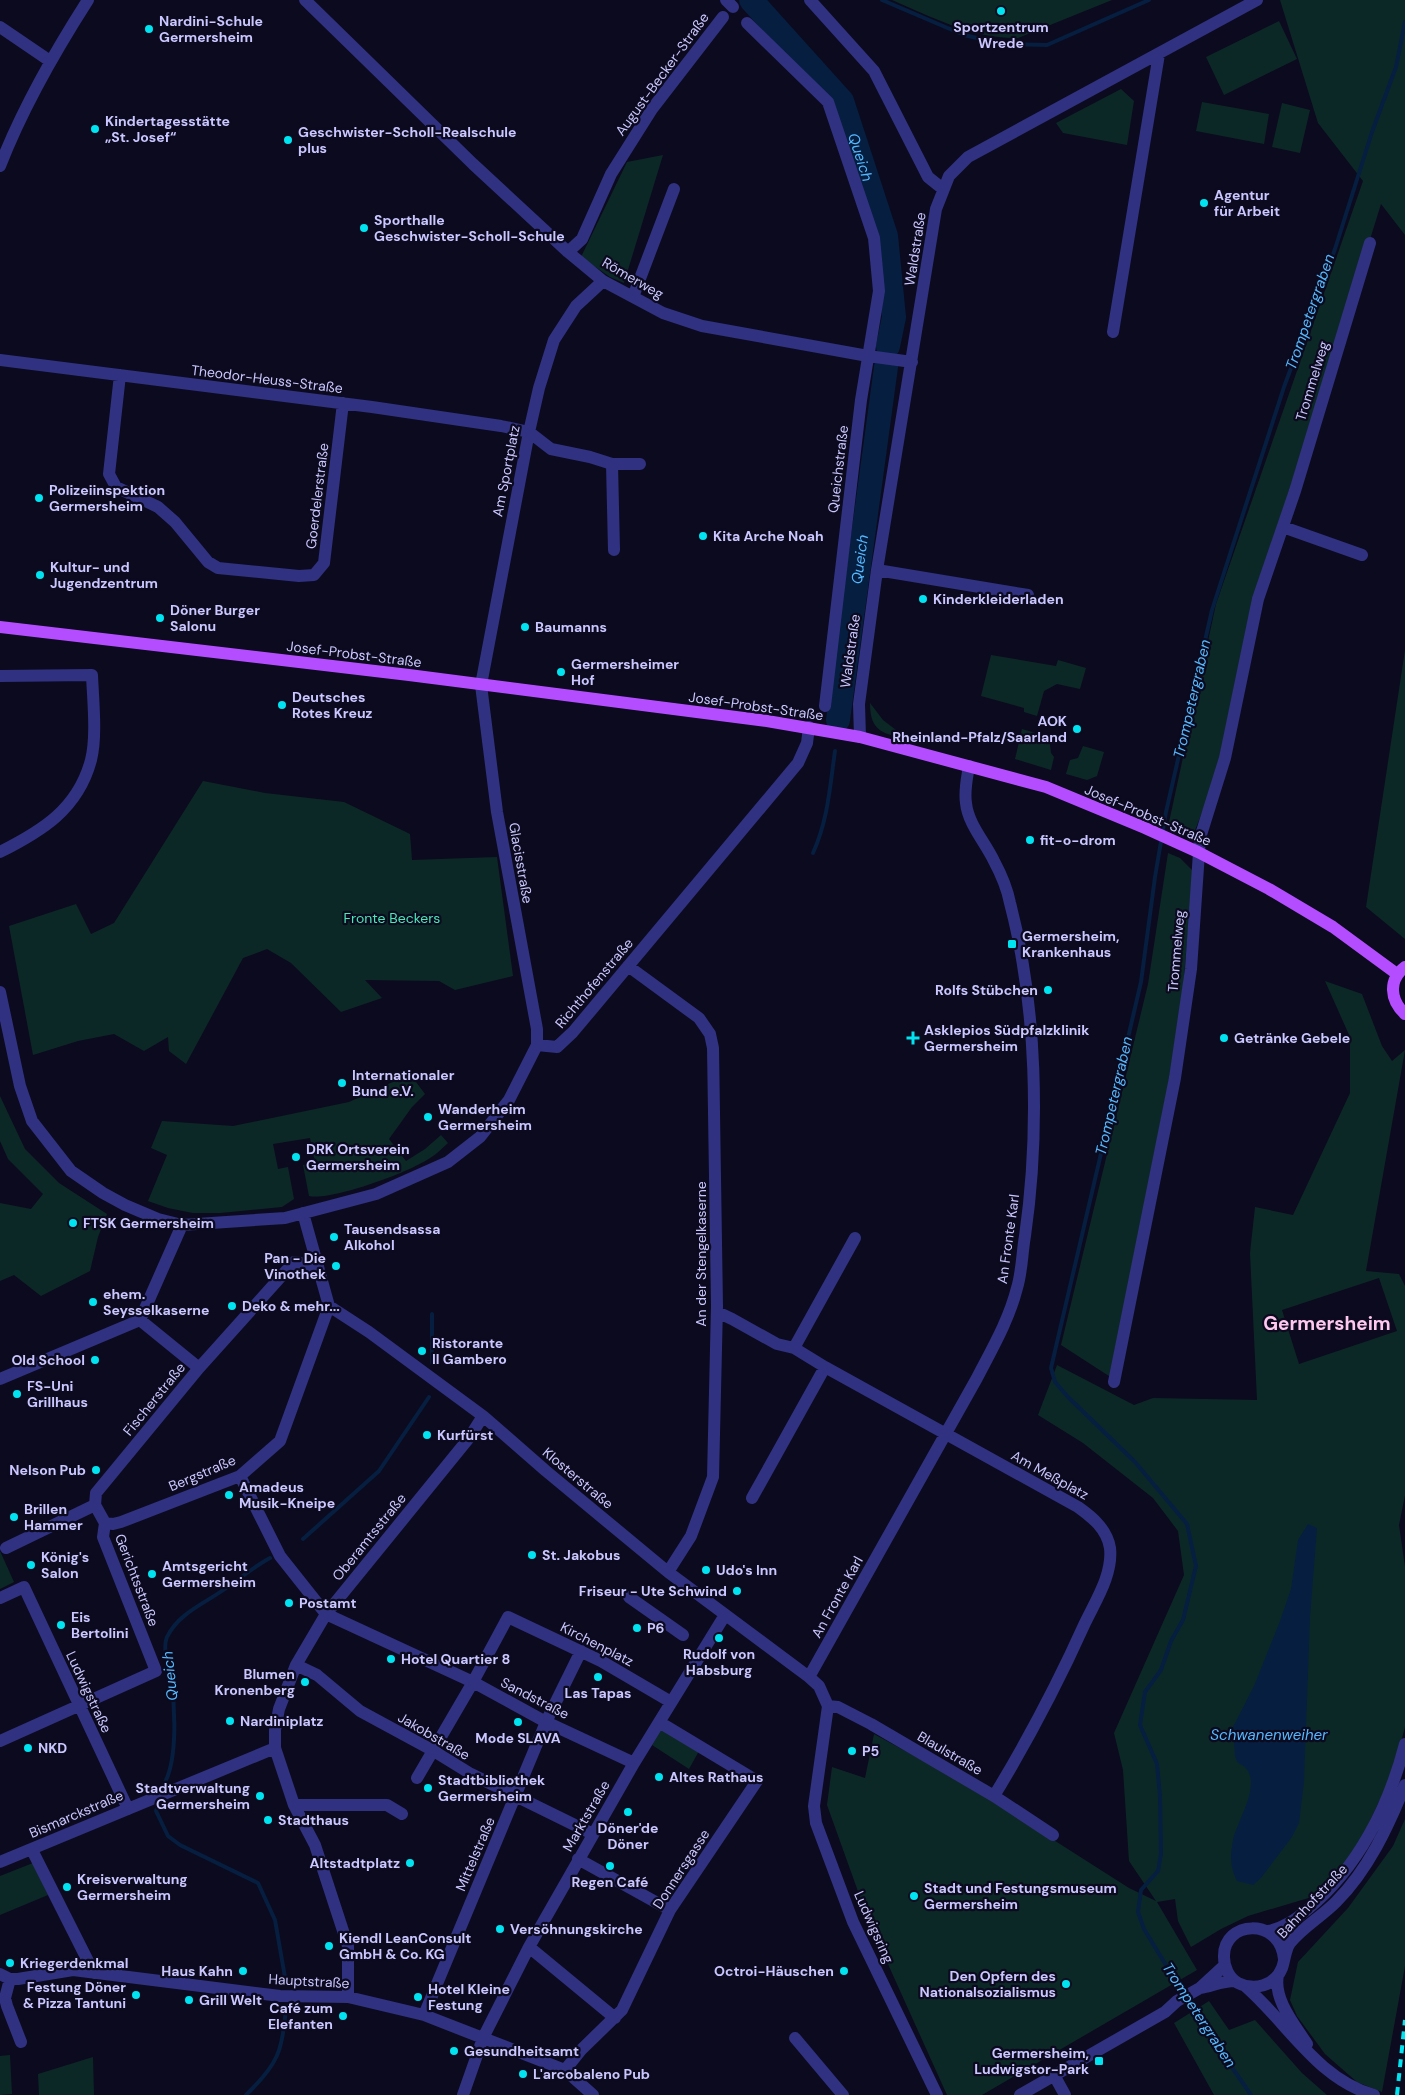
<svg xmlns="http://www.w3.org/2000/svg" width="1405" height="2095" font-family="'DM Sans',sans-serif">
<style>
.green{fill:#0c2826;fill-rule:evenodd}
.water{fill:#061e40}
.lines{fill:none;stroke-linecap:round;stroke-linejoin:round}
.stream{stroke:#061e40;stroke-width:4}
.river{stroke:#061e40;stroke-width:24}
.minor{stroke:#303181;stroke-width:12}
.major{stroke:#b44dff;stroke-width:12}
.rail{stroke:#00e4f1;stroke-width:4;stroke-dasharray:8 6;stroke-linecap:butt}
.poi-dot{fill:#00e4f1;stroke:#0c0a1e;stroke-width:2}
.labels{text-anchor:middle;stroke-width:4.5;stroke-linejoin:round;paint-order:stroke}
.poi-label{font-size:14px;font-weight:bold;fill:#cac6ff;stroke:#0c0a1e;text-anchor:start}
.street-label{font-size:14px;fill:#cac6ff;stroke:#0c0a1e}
.park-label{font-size:14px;fill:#49e9b9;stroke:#0c0a1e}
.water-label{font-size:15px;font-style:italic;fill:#54b8ff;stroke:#0c0a1e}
.district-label{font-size:19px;font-weight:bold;fill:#ffc8ee;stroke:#0c0a1e}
</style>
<rect width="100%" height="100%" fill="#0c0a1e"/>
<path class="green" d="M892,0H1112L1018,38C973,39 932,17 892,0Z
M1280,0H1405V235L1381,204L1290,497L1223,758L1194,833L1190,837L1168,827L1216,604L1363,181L1318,123Z
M1279,21L1297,59L1224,95L1206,57Z
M1121,89L1134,101L1127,145L1063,133L1056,123Z
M1202,102L1269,114L1264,144L1196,131Z
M1282,103L1310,110L1300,153L1272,147Z
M663,155L624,283L610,277L581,257L627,162Z
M1405,650V939L1366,907Z
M991,655L1056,666L1058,660L1086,668L1080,689L1057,684L1044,691L1037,716L1024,712V708L981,696Z
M870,703L883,720L909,740C884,733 870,733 870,703Z
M1022,729L1049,737L1051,753L1054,757L1051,770L1015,759Z
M1083,746L1104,752L1097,776L1087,780L1066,774L1070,760L1078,758Z
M203,781L265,793L344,802L410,834L412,860L497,857L513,976L455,990L439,981L365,980L382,998L341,1012L291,963L267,949L243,958L186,1064L169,1051L168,1037L144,1051L114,1034L78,1041L33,1055L9,926L76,904L91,934L114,923Z
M1168,853L1180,858L1193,871L1183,988L1174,1063L1112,1378L1061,1345L1148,984Z
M1325,981L1362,994L1382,1046L1392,1061L1405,1050L1366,1271L1399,1274L1405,1286V1495L1399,1525L1405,1567V1727L1393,1772L1357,1848L1322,1894L1248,1916L1221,1929L1191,1947L1178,1921L1175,1899L1157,1902L1197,1970L982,2095H947L869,1922L827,1805L832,1767L865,1778L874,1734L964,1783L1129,1888L1156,1901L1129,1861L1123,1770L1114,1733L1184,1575L1178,1531L1153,1498L1083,1443L1038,1415L1057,1365L1134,1405L1153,1398L1257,1400L1250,1253L1255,1207L1293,1215L1350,1093V1037ZM1379,1278L1397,1331L1299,1364L1282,1310Z
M410,1074L425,1094L412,1107L389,1139L406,1161L425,1149L441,1135L448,1143C442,1148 437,1154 430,1158C410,1172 332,1201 309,1196L303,1165L315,1163L310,1138L273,1144L278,1169L288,1167L294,1199L282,1207L220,1213H193L168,1208L148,1201L167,1155L151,1148L162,1121L233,1126L349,1102Z
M0,1096L25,1149L59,1183L107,1214L98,1237L90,1271L41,1296L14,1275L0,1281V1203L31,1209L43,1194L8,1159L0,1141Z
M0,1551L14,1582L0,1589Z
M663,1727L699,1751L689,1769L652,1745Z
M1405,1819V1966L1382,2092L1357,2082L1325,2054L1297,2016L1290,2000L1298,1962L1348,1908L1393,1846Z
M33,1863L48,1895L0,1915V1876Z
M1209,2001L1229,2030L1255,2020L1302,2073L1327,2095H1214L1174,2023Z
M10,2055L12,2094L0,2095V2056Z
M93,2057L94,2095H39L38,2074Z"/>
<path class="water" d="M1308,1524L1317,1528L1310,1617L1304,1782L1299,1823L1292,1837L1261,1878L1253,1885L1237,1881C1230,1868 1230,1855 1233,1840C1237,1820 1268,1775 1238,1763L1235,1757L1233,1727L1254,1686L1280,1621L1291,1589L1298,1540Z"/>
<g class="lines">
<path class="stream" d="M882,0L964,35L1003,44L1047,45L1149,0
M813,853C828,820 830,786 835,751
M432,1314V1363
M303,1539L379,1471L429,1397
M164,1784C178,1760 175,1706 171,1678C169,1667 162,1648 167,1637C179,1612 208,1602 229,1586C242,1577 255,1566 270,1558
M158,1805L156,1811L168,1836L180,1845L258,1883L275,1920L286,1983
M246,2095C278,2064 283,2051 286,2006
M1251,2095L1222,2053L1196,2006L1175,1984L1172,1975L1144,1929L1138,1912L1141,1890L1158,1871L1161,1854L1160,1796L1157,1764L1140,1725L1145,1692L1161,1670L1171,1641L1183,1620L1196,1566L1187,1524L1135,1462L1068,1397L1055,1382L1051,1368L1141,982L1155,877L1166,812L1212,610L1284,387L1335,249L1372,132L1396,67L1405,22"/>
<g class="river">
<path id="s1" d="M751,0L842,101L886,236L894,317L888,346"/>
<path id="s2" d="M838,720L886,367"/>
</g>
<path class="minor" d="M305,0L473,164L568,252L603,281L663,313L702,326L868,356L912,362
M726,0L733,7
M810,0L874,71L928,177L943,189
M747,23L828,102L874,238L879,291L861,400L825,706
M0,27L50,61
M0,166C23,107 54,53 88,0
M568,252L582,239L611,174L652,109L723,17
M633,297L674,189
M1113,332L1159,54
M0,360L372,407L501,426L529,432L551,449L590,457L612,464H640
M120,375L109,474L116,487L158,507L175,522L208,562L218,568L299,576L314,575L324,563L343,403
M612,464L614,550
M1283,527L1362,555
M877,570L1028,595
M0,676L92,675C93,700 97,737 91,760C78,809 42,831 0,852
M860,737L859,704L877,570L936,209L949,176L968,157L1257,0
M628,966L699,1018L710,1034L713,1048L717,1306L713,1477L691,1536L668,1572
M0,992L20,1086L32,1121L71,1171L103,1193L125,1205L158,1219L182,1225L285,1218L376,1194L448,1162L480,1137L509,1100L537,1045V1029L497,812L481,685L529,432L539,388L554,340L576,306L603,281
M537,1045L557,1047L573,1032L798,763L807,743L809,727
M303,1213L329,1306L369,1332L483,1416L546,1471L668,1572L809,1677L819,1686L828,1706L814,1806L816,1823L853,1922L937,2095
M717,1312L732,1319L777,1344L794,1348L825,1367L1078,1507C1092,1517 1107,1529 1110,1548C1113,1574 1096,1600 1085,1623C1058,1683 1028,1740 994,1796
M140,1320L199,1368
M794,1348L855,1238
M0,1379L140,1320L182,1225
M1114,1382L1175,1078L1191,969L1200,838L1225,758L1258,599L1295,491L1370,243
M240,1476L280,1556L326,1614L473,1682L546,1722L634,1763
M752,1498L825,1367
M105,1523L95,1505L96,1493L199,1368L294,1262L307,1264L318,1270
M105,1523L113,1524L121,1522L240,1476L280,1441L329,1306
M6,1548L95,1505
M629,1597L683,1635
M0,1598L24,1587L128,1809
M296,1665L317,1675L360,1711L432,1750L471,1774L593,1834
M809,1677L977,1378C992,1349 1009,1320 1017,1288C1022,1272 1022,1253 1025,1236C1040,1131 1037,1006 1010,903C1007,888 1001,874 994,861C985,842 968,824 966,803C964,791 967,778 969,766
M828,1706L838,1707L871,1724L994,1796L1053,1835
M0,1741L156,1671L103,1537L105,1523
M417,1778L473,1682L508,1617L601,1661L671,1702
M294,1805H387L402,1814
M32,1850L94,1973
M578,1859L670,1910
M0,1862L275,1748
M1268,1931C1284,1928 1295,1920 1308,1909C1358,1868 1389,1806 1405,1744
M529,1947L615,2018
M1284,1959C1280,1917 1223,1920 1224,1957C1224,1967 1229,1978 1238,1983C1254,1991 1275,1986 1282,1968C1285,1960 1285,1950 1290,1943C1303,1927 1321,1917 1336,1902C1368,1870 1388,1827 1405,1785
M0,1974L10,1979H18L73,1970L280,1996L348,1997L424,2015L565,2070L593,2095
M1278,1975C1273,1999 1294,2024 1307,2044
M10,1979L5,1998L7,2006L21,2042
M1245,1986C1287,2022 1317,2079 1374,2095
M1200,1988C1212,1986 1222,1981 1235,1981
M348,1997V1946L315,1845L294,1805L275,1748V1730L279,1709L296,1665L326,1614L469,1438L483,1416
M424,2015L546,1722L581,1651
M795,2038L843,2095
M565,2070L581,2050L622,2010L670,1910L757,1781L659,1722
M1054,2075L1065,2095
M463,2095L483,2038L529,1947L634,1763L725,1615
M1020,2095L1165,2012L1177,2001L1200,1988L1225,1965"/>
<path class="major" d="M0,627L409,675L767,721L860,737L1046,787L1145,828L1198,852L1269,889L1333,927L1397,974
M1405,967C1388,980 1390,1000 1405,1014"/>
<path class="rail" d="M1397,2095L1405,2020"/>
</g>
<g class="poi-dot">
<circle cx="1001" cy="11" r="5"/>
<circle cx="149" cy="29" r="5"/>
<circle cx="95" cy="129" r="5"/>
<circle cx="288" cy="140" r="5"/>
<circle cx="1204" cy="203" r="5"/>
<circle cx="364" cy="228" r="5"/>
<circle cx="39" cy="498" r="5"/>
<circle cx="703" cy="536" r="5"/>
<circle cx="40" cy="575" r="5"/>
<circle cx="923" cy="599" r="5"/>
<circle cx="160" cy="618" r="5"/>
<circle cx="525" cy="627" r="5"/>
<circle cx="561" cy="672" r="5"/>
<circle cx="282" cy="705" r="5"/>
<circle cx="1077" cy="729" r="5"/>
<circle cx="1030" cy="840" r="5"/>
<rect x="1007" y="939" width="10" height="10" rx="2.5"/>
<circle cx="1048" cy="990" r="5"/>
<path d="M910.5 1030.5h5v5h5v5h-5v5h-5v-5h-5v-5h5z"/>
<circle cx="1224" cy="1038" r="5"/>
<circle cx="342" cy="1083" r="5"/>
<circle cx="428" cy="1117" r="5"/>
<circle cx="296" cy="1157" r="5"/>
<circle cx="73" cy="1223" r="5"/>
<circle cx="334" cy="1237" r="5"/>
<circle cx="336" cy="1266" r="5"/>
<circle cx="93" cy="1302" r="5"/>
<circle cx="232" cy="1306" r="5"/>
<circle cx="422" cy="1351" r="5"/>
<circle cx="95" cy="1360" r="5"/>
<circle cx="17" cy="1394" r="5"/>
<circle cx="427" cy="1435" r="5"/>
<circle cx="96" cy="1470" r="5"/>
<circle cx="229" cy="1495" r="5"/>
<circle cx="14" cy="1517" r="5"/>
<circle cx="532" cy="1555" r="5"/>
<circle cx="31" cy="1565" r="5"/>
<circle cx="706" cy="1570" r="5"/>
<circle cx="152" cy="1574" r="5"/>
<circle cx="737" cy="1591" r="5"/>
<circle cx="289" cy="1603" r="5"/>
<circle cx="61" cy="1625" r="5"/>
<circle cx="637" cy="1628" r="5"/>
<circle cx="719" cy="1638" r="5"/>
<circle cx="391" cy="1659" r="5"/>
<circle cx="598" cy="1677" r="5"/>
<circle cx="305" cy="1682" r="5"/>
<circle cx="230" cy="1721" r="5"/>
<circle cx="518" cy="1722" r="5"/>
<circle cx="28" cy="1748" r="5"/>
<circle cx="852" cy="1751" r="5"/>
<circle cx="659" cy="1777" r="5"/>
<circle cx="428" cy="1788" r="5"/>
<circle cx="260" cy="1796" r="5"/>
<circle cx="628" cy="1812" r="5"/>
<circle cx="268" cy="1820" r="5"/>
<circle cx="410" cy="1863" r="5"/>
<circle cx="610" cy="1866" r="5"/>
<circle cx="67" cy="1887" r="5"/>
<circle cx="914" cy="1896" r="5"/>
<circle cx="500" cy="1929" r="5"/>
<circle cx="329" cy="1946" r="5"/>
<circle cx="10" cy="1963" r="5"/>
<circle cx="243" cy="1971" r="5"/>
<circle cx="844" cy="1971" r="5"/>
<circle cx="1066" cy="1984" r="5"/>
<circle cx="136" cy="1995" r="5"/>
<circle cx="418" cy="1997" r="5"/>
<circle cx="189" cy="2000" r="5"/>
<circle cx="343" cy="2016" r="5"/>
<circle cx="454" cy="2051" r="5"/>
<rect x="1094" y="2056" width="10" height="10" rx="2.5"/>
<circle cx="523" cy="2074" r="5"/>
</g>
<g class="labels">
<g class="poi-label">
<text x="159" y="26">Nardini-Schule<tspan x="159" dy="16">Germersheim</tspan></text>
<text x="1001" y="32" text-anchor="middle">Sportzentrum<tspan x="1001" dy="16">Wrede</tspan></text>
<text x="105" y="126">Kindertagesstätte<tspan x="105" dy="16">„St. Josef“</tspan></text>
<text x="298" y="137">Geschwister-Scholl-Realschule<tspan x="298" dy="16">plus</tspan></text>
<text x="1214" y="200">Agentur<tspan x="1214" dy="16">für Arbeit</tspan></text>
<text x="374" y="225">Sporthalle<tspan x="374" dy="16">Geschwister-Scholl-Schule</tspan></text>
<text x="49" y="495">Polizeiinspektion<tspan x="49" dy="16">Germersheim</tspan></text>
<text x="713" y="541">Kita Arche Noah</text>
<text x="50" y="572">Kultur- und<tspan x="50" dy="16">Jugendzentrum</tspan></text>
<text x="933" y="604">Kinderkleiderladen</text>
<text x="170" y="615">Döner Burger<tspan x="170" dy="16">Salonu</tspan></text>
<text x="535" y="632">Baumanns</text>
<text x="571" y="669">Germersheimer<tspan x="571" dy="16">Hof</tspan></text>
<text x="292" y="702">Deutsches<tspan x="292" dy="16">Rotes Kreuz</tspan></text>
<text x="1067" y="726" text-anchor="end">AOK<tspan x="1067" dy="16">Rheinland-Pfalz/Saarland</tspan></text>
<text x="1040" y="845">fit-o-drom</text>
<text x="1022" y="941">Germersheim,<tspan x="1022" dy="16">Krankenhaus</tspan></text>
<text x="1038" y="995" text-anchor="end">Rolfs Stübchen</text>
<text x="924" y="1035">Asklepios Südpfalzklinik<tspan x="924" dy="16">Germersheim</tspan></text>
<text x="1234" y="1043">Getränke Gebele</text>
<text x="352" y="1080">Internationaler<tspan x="352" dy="16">Bund e.V.</tspan></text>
<text x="438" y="1114">Wanderheim<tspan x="438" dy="16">Germersheim</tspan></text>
<text x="306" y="1154">DRK Ortsverein<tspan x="306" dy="16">Germersheim</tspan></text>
<text x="83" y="1228">FTSK Germersheim</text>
<text x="344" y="1234">Tausendsassa<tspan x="344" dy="16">Alkohol</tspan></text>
<text x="326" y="1263" text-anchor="end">Pan - Die<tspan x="326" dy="16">Vinothek</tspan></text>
<text x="103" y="1299">ehem.<tspan x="103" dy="16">Seysselkaserne</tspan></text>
<text x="242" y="1311">Deko &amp; mehr...</text>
<text x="432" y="1348">Ristorante<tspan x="432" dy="16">Il Gambero</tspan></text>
<text x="85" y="1365" text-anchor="end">Old School</text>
<text x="27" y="1391">FS-Uni<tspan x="27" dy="16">Grillhaus</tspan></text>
<text x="437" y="1440">Kurfürst</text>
<text x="86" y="1475" text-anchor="end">Nelson Pub</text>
<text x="239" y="1492">Amadeus<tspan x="239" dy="16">Musik-Kneipe</tspan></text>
<text x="24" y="1514">Brillen<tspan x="24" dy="16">Hammer</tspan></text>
<text x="542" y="1560">St. Jakobus</text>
<text x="41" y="1562">König's<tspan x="41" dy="16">Salon</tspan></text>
<text x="162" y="1571">Amtsgericht<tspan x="162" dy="16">Germersheim</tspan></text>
<text x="716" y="1575">Udo's Inn</text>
<text x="727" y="1596" text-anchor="end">Friseur - Ute Schwind</text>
<text x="299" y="1608">Postamt</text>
<text x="71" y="1622">Eis<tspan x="71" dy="16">Bertolini</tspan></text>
<text x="647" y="1633">P6</text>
<text x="719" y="1659" text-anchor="middle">Rudolf von<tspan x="719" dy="16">Habsburg</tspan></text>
<text x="401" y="1664">Hotel Quartier 8</text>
<text x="295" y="1679" text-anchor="end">Blumen<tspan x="295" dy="16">Kronenberg</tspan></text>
<text x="598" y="1698" text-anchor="middle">Las Tapas</text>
<text x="240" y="1726">Nardiniplatz</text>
<text x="518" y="1743" text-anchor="middle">Mode SLAVA</text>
<text x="38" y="1753">NKD</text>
<text x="862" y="1756">P5</text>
<text x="669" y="1782">Altes Rathaus</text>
<text x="438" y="1785">Stadtbibliothek<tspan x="438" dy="16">Germersheim</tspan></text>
<text x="250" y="1793" text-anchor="end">Stadtverwaltung<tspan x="250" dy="16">Germersheim</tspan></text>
<text x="278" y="1825">Stadthaus</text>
<text x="628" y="1833" text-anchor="middle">Döner'de<tspan x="628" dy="16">Döner</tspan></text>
<text x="400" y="1868" text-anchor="end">Altstadtplatz</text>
<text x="77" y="1884">Kreisverwaltung<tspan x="77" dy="16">Germersheim</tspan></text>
<text x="610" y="1887" text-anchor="middle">Regen Café</text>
<text x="924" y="1893">Stadt und Festungsmuseum<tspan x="924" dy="16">Germersheim</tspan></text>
<text x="510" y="1934">Versöhnungskirche</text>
<text x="339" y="1943">Kiendl LeanConsult<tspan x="339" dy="16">GmbH &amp; Co. KG</tspan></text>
<text x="20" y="1968">Kriegerdenkmal</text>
<text x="233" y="1976" text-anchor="end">Haus Kahn</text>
<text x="834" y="1976" text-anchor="end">Octroi-Häuschen</text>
<text x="1056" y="1981" text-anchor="end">Den Opfern des<tspan x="1056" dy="16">Nationalsozialismus</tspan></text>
<text x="126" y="1992" text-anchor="end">Festung Döner<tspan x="126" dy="16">&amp; Pizza Tantuni</tspan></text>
<text x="428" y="1994">Hotel Kleine<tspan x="428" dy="16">Festung</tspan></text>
<text x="199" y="2005">Grill Welt</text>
<text x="333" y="2013" text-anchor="end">Café zum<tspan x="333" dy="16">Elefanten</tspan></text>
<text x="464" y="2056">Gesundheitsamt</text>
<text x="1089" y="2058" text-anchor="end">Germersheim,<tspan x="1089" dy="16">Ludwigstor-Park</tspan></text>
<text x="533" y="2079">L'arcobaleno Pub</text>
</g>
<g class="street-label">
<text transform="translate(662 74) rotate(-54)" y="5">August-Becker-Straße</text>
<text transform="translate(915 249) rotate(-81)" y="5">Waldstraße</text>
<text transform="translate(633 278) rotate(30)" y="5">Römerweg</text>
<text transform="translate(267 379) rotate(7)" y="5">Theodor-Heuss-Straße</text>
<text transform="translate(1312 381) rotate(-73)" y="5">Trommelweg</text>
<text transform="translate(838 469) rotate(-83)" y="5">Queichstraße</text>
<text transform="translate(506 471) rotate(-79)" y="5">Am Sportplatz</text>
<text transform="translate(317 496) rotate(-83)" y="5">Goerdelerstraße</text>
<text transform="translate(850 651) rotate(-82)" y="5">Waldstraße</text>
<text transform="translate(354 654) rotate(7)" y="5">Josef-Probst-Straße</text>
<text transform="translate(756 706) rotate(8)" y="5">Josef-Probst-Straße</text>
<text transform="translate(1148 815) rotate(23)" y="5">Josef-Probst-Straße</text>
<text transform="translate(521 863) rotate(80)" y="5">Glacisstraße</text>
<text transform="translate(1176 951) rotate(-85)" y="5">Trommelweg</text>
<text transform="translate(594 983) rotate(-50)" y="5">Richthofenstraße</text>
<text transform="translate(1008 1239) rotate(-82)" y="5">An Fronte Karl</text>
<text transform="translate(701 1254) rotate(-90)" y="5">An der Stengelkaserne</text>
<text transform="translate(154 1399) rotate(-51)" y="5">Fischerstraße</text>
<text transform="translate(202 1473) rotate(-23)" y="5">Bergstraße</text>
<text transform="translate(1050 1475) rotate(29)" y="5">Am Meßplatz</text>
<text transform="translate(578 1478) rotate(40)" y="5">Klosterstraße</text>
<text transform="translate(369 1537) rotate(-51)" y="5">Oberamtsstraße</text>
<text transform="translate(137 1580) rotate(69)" y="5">Gerichtsstraße</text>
<text transform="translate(837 1597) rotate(-61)" y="5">An Fronte Karl</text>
<text transform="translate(597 1644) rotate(27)" y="5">Kirchenplatz</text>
<text transform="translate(89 1692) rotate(65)" y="5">Ludwigstraße</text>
<text transform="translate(535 1698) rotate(27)" y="5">Sandstraße</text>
<text transform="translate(434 1736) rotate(30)" y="5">Jakobstraße</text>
<text transform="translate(950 1753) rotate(30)" y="5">Blaulstraße</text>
<text transform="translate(76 1814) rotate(-23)" y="5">Bismarckstraße</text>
<text transform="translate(586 1816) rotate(-60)" y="5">Marktstraße</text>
<text transform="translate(475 1854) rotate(-67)" y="5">Mittelstraße</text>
<text transform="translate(681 1869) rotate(-57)" y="5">Donnersgasse</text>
<text transform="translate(1312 1901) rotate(-47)" y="5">Bahnhofstraße</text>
<text transform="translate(874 1927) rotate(66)" y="5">Ludwigsring</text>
<text transform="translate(309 1981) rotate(3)" y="5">Hauptstraße</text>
</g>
<g class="park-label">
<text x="392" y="923">Fronte Beckers</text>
</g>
<g class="water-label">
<text dy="5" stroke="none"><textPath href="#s1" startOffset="195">Queich</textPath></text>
<text transform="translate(1310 312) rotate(-71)" y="5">Trompetergraben</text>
<text dy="5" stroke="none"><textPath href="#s2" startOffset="162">Queich</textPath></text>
<text transform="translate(1192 699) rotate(-77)" y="5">Trompetergraben</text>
<text transform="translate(1114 1096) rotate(-77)" y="5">Trompetergraben</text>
<text transform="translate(170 1676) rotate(-96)" y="5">Queich</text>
<text x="1269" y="1740">Schwanenweiher</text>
<text transform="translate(1199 2015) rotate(57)" y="5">Trompetergraben</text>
</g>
<g class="district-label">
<text x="1327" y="1330">Germersheim</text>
</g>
</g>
</svg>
